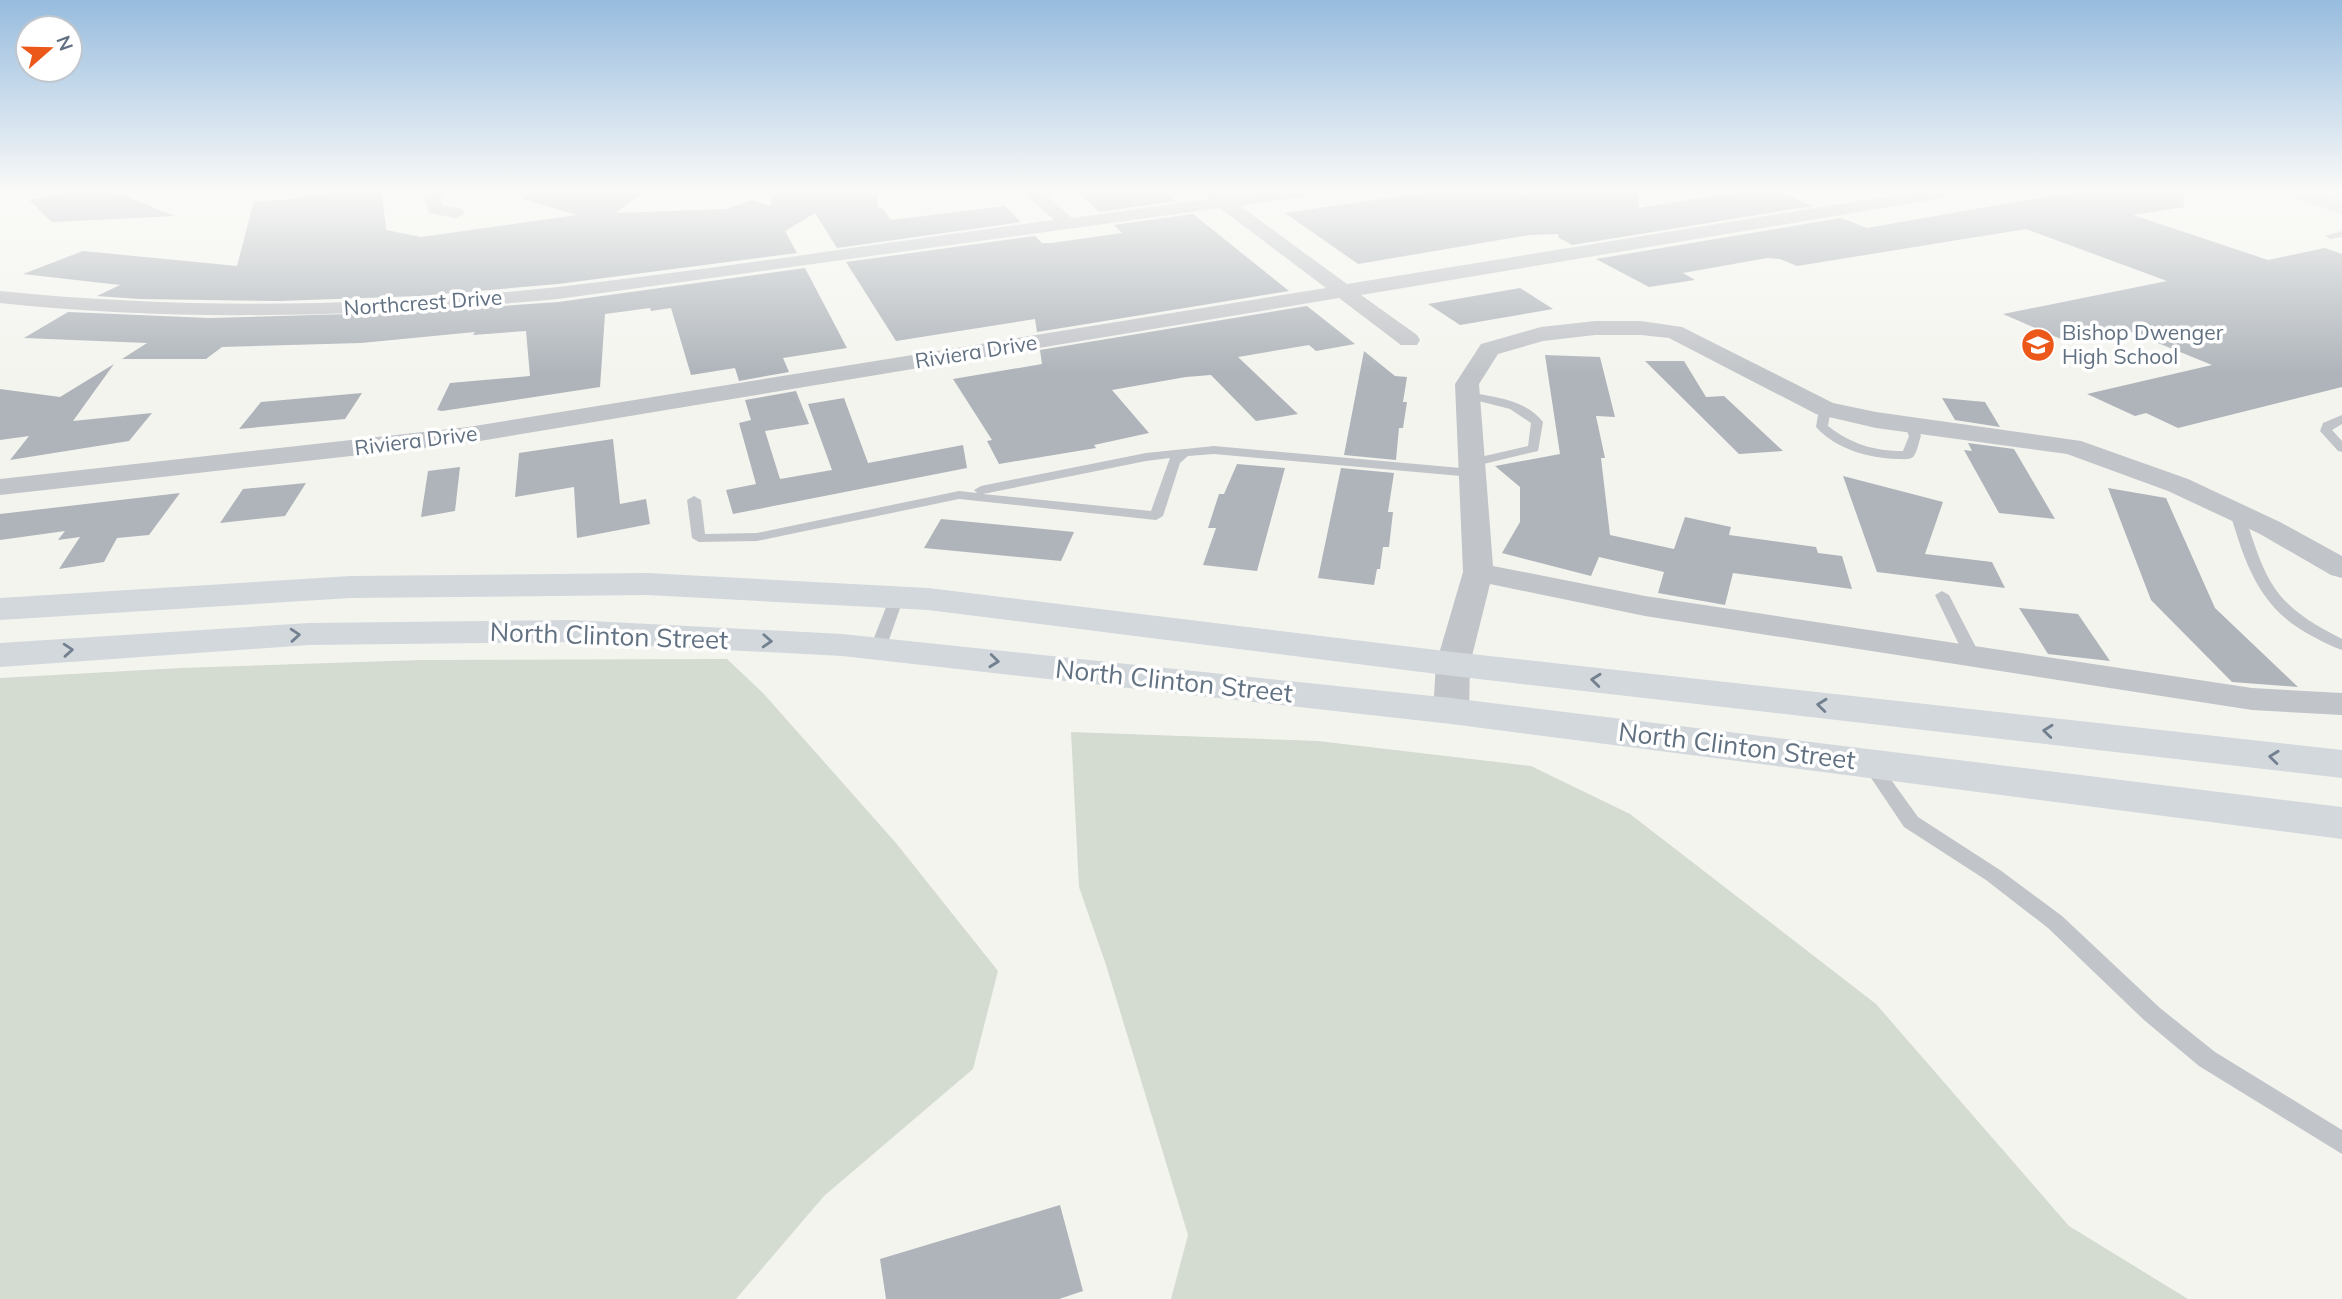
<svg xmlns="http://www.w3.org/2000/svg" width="2342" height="1299" font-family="Mulish,sans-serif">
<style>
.green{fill:#d4dbd0}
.building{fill:#aeb4ba}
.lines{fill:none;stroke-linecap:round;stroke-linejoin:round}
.service{fill:#c1c4c8;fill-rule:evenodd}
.minor{fill:#c1c4c8;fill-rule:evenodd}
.primary{fill:#d2d8dc;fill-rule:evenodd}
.oneway{stroke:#728090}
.labels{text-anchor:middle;stroke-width:7;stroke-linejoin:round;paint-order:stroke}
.far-street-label{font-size:21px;fill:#617182;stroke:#fff}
.far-poi-label{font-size:21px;fill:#617182;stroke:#fff;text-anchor:start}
.street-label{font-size:26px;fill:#617182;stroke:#fff}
</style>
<rect width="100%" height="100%" fill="#f4f4ef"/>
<path class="green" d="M727,659L763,693L896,843L998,971L973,1069L824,1196L736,1299H0V678L181,668L421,660Z
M1071,732L1318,741L1531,766L1630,814L1876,1004L2069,1226L2188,1299H1171L1188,1235L1106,965L1079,887Z"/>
<path class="building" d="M65,192H115L175,216L52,222L29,200Z
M326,192H382L386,230L421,237L577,215L523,199L524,192H644L615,213L726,209L752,200L770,206L775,192H877L878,208L881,207L891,220L1005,206L1021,222L837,248L815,213L785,231L797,253L558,284L419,296L279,301L140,299L97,296L120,285L23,274L83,251L237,266L254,201L282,200Z
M1079,192H1166L1176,201L1099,212Z
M1429,192H1638L1639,208L1736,192H1779L1812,206L1572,245L1559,238L1558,234L1529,235L1358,264L1285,213Z
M2072,192H2183L2184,207L2133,215L2268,260L2325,248L2342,254V387L2178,428L2146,413L2135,416L2087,394L2212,365L2126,330L2070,343L2003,314L2167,281L2026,229L1797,266L1780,259L1767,258L1683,273L1695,280L1649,287L1596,259L1841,218L1867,228Z
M1193,214L1289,291L1037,332L1035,319L896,341L846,262L1035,236L1042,243H1051L1122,233L1114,225Z
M805,268L847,348L783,358L789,372L739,381L735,368L691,375L671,308L651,311L650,308L605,314L600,387L442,411L437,410L450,383L530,376L526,331L473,335L475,332L361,343L222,347L206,359H122L147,343L24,338L68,312L209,318L418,312L558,302Z
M1520,288L1553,309L1460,325L1428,304Z
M1307,306L1355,344L1316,351L1309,345L1238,357L1298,414L1256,421L1211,375L1186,377L1112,390L1149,433L1094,445L1096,448L999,464L987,441L992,440L953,379L1042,364L1040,350Z
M1364,351L1395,376L1407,377L1403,402H1407L1403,428H1399L1396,460L1344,455Z
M1545,355L1600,357L1615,417L1596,416L1605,458H1601L1610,535L1674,549L1685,517L1731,527L1729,535L1816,547L1818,553L1842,556L1852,589L1733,573L1725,605L1658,593L1664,572L1599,557L1591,576L1502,553L1520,522V487L1495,466L1560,454Z
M1645,361H1684L1706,397L1724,396L1783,451L1739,454Z
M114,364L73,421L152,413L129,441L10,460L29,436L0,440V389L60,397Z
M796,391L809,424L765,431L780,479L832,470L808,404L844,398L868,463L963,445L967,468L733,514L726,490L756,484L739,423L751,420L745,400Z
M362,393L345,419L239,429L261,402Z
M1942,398L1985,402L2000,427L1955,420Z
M613,439L620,504L646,499L650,524L577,538L574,487L515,497L519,453Z
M1968,443L2014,449L2055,519L1999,513L1964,450L1972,451Z
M1237,464L1285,468L1257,571L1203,565L1216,528H1208L1219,494H1224Z
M460,467L455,511L421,517L428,471Z
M1341,468L1394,473L1388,512H1393L1389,547H1383L1380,569H1377L1374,585L1318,578Z
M1843,476L1943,502L1925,554L1992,562L2005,588L1877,572Z
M306,483L285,516L220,523L243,489Z
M2108,488L2166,498L2215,608L2298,687L2232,682L2151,600Z
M180,493L149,535L117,538L104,562L59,569L80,537L58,540L65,531L0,540V514Z
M941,519L1074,532L1061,561L924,548Z
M2019,608L2078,614L2110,661L2048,654Z
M1060,1205L1083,1291L1059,1299H886L880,1259Z"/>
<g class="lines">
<path class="service" d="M2342,231V237L2330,239L2325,236Z
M1467,392C1494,397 1525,399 1543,422L1538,451L1471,467L1467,466V460L1528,446L1531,423L1510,409L1463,397V393Z
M1825,405L1831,409L1828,426C1851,444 1874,451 1903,451L1909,436L1903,422L1905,419H1913L1921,436C1919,441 1917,453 1913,457C1910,460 1902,459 1897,459C1868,458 1836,449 1816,427L1819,409Z
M2342,415V424L2332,430L2342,441V452L2338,451L2320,431L2323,423Z
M1214,446L1472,469L1478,473L1472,477L1214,454L1188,456L1180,463L1163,516L1156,520L959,499L757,541L699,542L692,538L687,500L694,496L701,500L705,534L757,533L959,491L977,493L974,490L981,486L1146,453ZM1170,458L1151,511L983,494L1146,461Z
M2237,509L2244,513C2267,584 2273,604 2342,639V650C2332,647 2322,641 2312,636C2260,609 2246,566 2230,513Z
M1942,591L1949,595L1981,657L1979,660L1973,662L1965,657L1935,595Z
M897,593L904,597L886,648L878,653L872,651L870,648L890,597Z
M1870,757L1876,759L1918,817L2000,870L2062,916L2160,1008L2215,1052L2342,1130V1154L2199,1066L2144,1020L2048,928L1986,880L1904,827L1861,763L1864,759Z"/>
<path class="minor" d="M422,192H440L443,205L462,209L465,213L456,218L429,213Z
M1022,192H1043L1072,218L1208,199L1206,196L1209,192H1221L1227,197L1261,192H1311L1302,197L1240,206L1347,284L1914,192H1957L1948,197L1361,295L1417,335L1420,340L1417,345H1401L1339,298L468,443L0,495V479L468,427L1326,288L1220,208L558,299C371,316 187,323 0,303V291C186,310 373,307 558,287C724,268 889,242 1054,220Z
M1595,321H1641L1682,327L1833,403L1876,412L2081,441L2188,479L2280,522L2342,556V578L2331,575L2260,534L2168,491L2067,454L1876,428L1816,414L1669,338L1641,335H1595L1543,341L1498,354L1479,384L1493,566L1645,596L2252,688L2342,693V715L2252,710L1645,616L1490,584L1470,664L1469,711L1464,719L1451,722L1438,719L1433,711L1436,664L1463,572L1455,384L1481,344L1541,327Z"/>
<path class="primary" d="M2283,192H2314L2342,201V214L2286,196Z
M647,573L928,588L1453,652L2342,750V778L1453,676L928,610L647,595L351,598L0,620V598L351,576Z
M572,620L842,634L1451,698L2342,807V839L1451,724L842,656L572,642L309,645L0,667V643L309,623Z"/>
</g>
<defs><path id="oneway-chevron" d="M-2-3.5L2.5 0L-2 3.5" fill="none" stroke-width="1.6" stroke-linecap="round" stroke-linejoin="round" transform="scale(1.75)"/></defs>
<g class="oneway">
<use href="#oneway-chevron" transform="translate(295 635) rotate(-4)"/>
<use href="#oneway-chevron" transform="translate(767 641) rotate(3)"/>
<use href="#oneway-chevron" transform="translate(68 650) rotate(-4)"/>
<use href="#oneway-chevron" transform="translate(994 661) rotate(6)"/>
<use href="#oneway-chevron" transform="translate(1596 680) rotate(-174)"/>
<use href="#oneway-chevron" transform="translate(1822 705) rotate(-174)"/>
<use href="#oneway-chevron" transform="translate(2048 731) rotate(-174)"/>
<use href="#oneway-chevron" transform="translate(2274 757) rotate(-174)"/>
</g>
<linearGradient id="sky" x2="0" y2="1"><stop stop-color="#97bcde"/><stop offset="0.51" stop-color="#fafaf8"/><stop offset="1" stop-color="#fafaf8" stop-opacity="0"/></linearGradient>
<rect width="2342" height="374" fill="url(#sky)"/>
<defs>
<g id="school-disc" transform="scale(1.75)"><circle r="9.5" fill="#eb5819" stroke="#fff"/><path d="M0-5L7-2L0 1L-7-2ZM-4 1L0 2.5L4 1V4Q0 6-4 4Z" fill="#fff"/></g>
</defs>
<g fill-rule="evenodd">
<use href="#school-disc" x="2038" y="345"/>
</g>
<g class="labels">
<g class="far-street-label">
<text transform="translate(423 303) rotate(-4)" y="7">Northcrest Drive</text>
<text transform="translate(976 352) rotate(-9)" y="7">Riviera Drive</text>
<text transform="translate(416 441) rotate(-7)" y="7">Riviera Drive</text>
</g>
<g class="far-poi-label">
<text x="2062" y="340">Bishop Dwenger<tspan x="2062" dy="24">High School</tspan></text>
</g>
<g class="street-label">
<text transform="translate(609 636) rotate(2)" y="9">North Clinton Street</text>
<text transform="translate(1174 681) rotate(6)" y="9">North Clinton Street</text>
<text transform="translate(1737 746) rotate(7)" y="9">North Clinton Street</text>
</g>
</g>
<g transform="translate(49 49) rotate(70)"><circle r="33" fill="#ffffff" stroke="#c0c6cd" stroke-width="2"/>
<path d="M0-5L12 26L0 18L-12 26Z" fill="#eb5819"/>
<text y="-10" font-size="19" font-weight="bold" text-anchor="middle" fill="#617182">N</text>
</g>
</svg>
